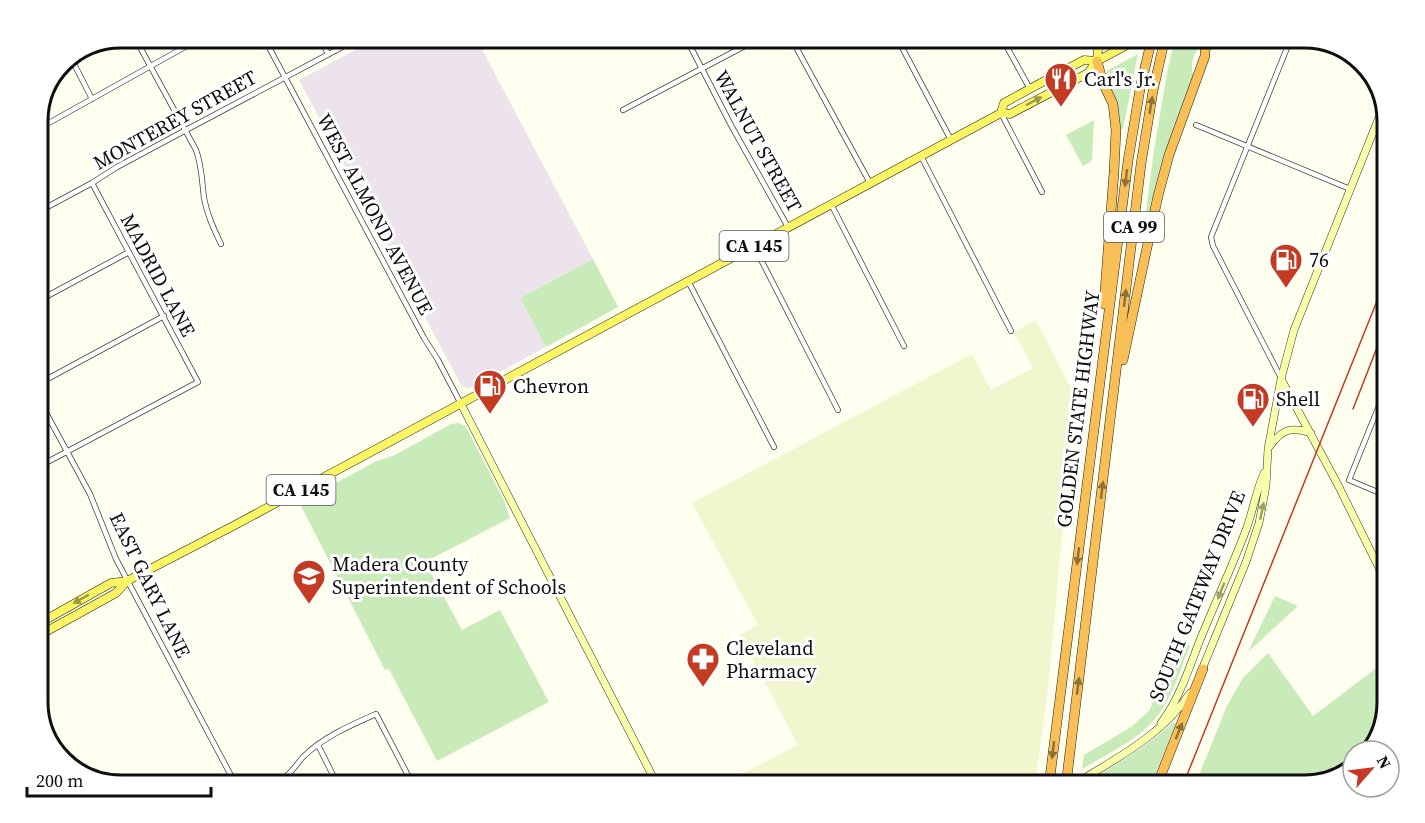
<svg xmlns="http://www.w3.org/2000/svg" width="1425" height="823" font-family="'Source Serif 4',serif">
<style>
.industrial{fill:#ede3ec}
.farmland{fill:#f2f6cf}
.green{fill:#c9ebb9}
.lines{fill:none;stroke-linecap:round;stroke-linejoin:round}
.street-casing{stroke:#424242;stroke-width:6}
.secondary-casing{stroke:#313131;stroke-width:8}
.primary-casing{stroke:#202020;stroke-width:9}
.highway-casing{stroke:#202020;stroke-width:10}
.street{stroke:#fff;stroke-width:4.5}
.secondary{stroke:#f8ffab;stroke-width:7}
.primary{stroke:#fbf464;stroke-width:8}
.highway{stroke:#f7bf56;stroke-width:9}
.rail{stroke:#c33b23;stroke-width:1.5}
.oneway{fill:#9d9842}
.oneway2{fill:#8f7036}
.oneway3{fill:#9b9f6d}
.labels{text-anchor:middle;stroke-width:6;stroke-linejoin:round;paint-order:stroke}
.shield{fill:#fff;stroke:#575757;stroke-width:1.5}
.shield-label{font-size:18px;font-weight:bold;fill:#0f0f0f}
.poi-label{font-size:20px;fill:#0f0f0f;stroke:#fff;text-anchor:start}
.street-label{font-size:20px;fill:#0f0f0f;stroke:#fff}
.rim{fill:none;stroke:#0f0f0f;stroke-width:3}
</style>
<rect width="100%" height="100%" fill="#fffff0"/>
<path class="industrial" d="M378,38H476L593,259L520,298L546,347L472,387L467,388L461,385L299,80Z"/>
<path class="farmland" d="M1036,320L1075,396L1048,689L1035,785H720L798,745L740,635L758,625L692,503L972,354L991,390L1033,368L1014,332Z"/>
<path class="green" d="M1175,38H1204C1198,51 1189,57 1193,74L1148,225H1144L1154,150L1167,73Z
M1138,54L1123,129H1119L1105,76L1108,70Z
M1094,120L1092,159L1090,162L1083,166L1066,135Z
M593,259L618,307L546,347L520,298Z
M459,423L466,427L504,500L510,518L425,562L462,630L500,610L549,702L437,761L389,669L385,670L301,506L311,496L377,461L395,455L451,424Z
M1275,596L1298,606L1248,652Z
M1180,640L1186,642L1190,646C1181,668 1174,692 1161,711C1143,738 1109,753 1082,769L1084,755L1131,727L1149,711Z
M1268,653L1313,716L1387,660V703L1377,744L1369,751H1353V767L1346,774L1305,785H1195L1227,706L1243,678Z
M1173,722L1176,723L1151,785H1083C1113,765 1147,748 1173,722Z"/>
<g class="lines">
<g class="street-casing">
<path id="street" d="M135,38L196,150C202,166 202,182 204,198C207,215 214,229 221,244
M264,38L424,338L438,360L461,404
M320,38L328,54
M686,38L732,127L788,227
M791,38L870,183
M897,38L951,140
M1002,38L1030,89
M71,58L92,99
M623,110L760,38
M1001,113L1042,192
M1196,125L1350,189
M38,129L201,38
M921,156L1011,331
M831,204L904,346
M38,212L92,183L117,167L186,130L359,38
M754,246L838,410
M688,281L774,447
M38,301L129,252
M1281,378L1213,246L1211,237L1291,38
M38,384L164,316
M38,398L90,494L116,559L236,785
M38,467L198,382L92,183
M1349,480L1387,386
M1349,480L1387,496
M318,745L338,785
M272,785C280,781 288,776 294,768C297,765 300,760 303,757C323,737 351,725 376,714L413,785"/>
</g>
<g class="secondary-casing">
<path id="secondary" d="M1281,379L1338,485L1387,584
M461,404L657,785
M1270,446C1283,428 1292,427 1311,433
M1201,672L1246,562L1259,523L1266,486L1268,449L1281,379L1294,330L1384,105
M1161,723C1180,698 1189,668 1200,640C1215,603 1232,567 1246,530C1253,511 1256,491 1264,473
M1073,785C1115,759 1163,735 1190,693"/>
</g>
<g class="primary-casing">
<path id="primary" d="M1107,38L1115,43L1127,44
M1097,61L1099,38
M1001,113L1004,103L1050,78L1084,60L1097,61
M38,624L111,583L127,581L235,525L1001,113L1010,114L1088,73L1097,61L1140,38
M38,636L116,593L127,581"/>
</g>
<g class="highway-casing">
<path id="highway" d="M1097,61L1103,83L1113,104L1116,130L1114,172L1104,304
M1123,360L1158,196L1169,155L1205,56V50L1210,38
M1049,785L1128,161L1140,89L1152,38
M1066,785L1141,164L1153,91L1165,38
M1157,785L1203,669"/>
</g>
<use href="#street" class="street"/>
<use href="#secondary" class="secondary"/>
<use href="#primary" class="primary"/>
<use href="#highway" class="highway"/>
<path class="rail" d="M1353,409L1387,322
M1183,785L1387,276"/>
</g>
<defs><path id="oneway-solid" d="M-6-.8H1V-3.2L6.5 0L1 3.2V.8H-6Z" transform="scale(1.5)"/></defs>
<g class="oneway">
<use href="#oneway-solid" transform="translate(1034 101) rotate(-28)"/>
<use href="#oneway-solid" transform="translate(81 599) rotate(151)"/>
</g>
<g class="oneway2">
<use href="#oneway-solid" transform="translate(1151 105) rotate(-81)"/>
<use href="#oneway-solid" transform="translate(1126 178) rotate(97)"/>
<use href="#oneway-solid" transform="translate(1125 298) rotate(-83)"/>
<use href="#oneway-solid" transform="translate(1102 490) rotate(-83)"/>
<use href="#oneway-solid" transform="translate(1078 556) rotate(97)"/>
<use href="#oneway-solid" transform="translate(1078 686) rotate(-83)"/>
<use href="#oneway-solid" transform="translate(1179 731) rotate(-68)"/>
<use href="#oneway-solid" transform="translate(1053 750) rotate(97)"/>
</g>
<g class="oneway3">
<use href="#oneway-solid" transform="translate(1262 511) rotate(-78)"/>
<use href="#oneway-solid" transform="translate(1221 591) rotate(112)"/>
</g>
<defs>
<g id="restaurant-pin" transform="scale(1.725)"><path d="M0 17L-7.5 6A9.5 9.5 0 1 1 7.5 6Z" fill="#c33b23" stroke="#fff"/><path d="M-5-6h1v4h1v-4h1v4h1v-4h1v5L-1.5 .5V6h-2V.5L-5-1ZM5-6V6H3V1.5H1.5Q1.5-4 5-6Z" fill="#fff"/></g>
<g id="fuel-pin" transform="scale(1.725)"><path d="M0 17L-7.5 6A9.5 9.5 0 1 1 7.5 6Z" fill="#c33b23" stroke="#fff"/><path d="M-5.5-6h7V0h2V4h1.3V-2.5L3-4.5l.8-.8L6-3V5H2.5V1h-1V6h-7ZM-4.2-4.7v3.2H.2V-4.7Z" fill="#fff"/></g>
<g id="school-pin" transform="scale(1.725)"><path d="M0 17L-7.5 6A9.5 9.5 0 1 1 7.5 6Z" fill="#c33b23" stroke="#fff"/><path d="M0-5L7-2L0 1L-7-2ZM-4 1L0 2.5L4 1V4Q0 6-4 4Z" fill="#fff"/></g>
<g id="pharmacy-pin" transform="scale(1.725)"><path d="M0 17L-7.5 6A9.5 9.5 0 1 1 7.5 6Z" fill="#c33b23" stroke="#fff"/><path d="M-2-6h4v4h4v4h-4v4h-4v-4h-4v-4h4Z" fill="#fff"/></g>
</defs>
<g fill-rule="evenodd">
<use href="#restaurant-pin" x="1061" y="79"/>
<use href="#fuel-pin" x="1286" y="260"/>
<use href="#fuel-pin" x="490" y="386"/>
<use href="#fuel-pin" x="1253" y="399"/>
<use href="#school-pin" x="309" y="576"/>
<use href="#pharmacy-pin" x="703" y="659"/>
</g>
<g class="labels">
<g class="shield">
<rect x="1104" y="212" width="60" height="30" rx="4.5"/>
<rect x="719.5" y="231" width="69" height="30" rx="4.5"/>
<rect x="266.5" y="475" width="69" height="30" rx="4.5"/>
</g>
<g class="shield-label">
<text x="1134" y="233">CA 99</text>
<text x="754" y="252">CA 145</text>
<text x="301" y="496">CA 145</text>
</g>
<g class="poi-label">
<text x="1084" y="86">Carl's Jr.</text>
<text x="1309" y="267">76</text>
<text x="513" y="393">Chevron</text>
<text x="1276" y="406">Shell</text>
<text x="332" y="571">Madera County<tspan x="332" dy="23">Superintendent of Schools</tspan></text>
<text x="726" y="655">Cleveland<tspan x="726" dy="23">Pharmacy</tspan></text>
</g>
<g class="street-label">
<text transform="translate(175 120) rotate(-29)" y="7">MONTEREY STREET</text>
<text transform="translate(758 141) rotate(61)" y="7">WALNUT STREET</text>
<text transform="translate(375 214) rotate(62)" y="7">WEST ALMOND AVENUE</text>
<text transform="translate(158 275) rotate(62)" y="7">MADRID LANE</text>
<text transform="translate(1078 409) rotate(-83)" y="7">GOLDEN STATE HIGHWAY</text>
<text transform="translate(150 585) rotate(64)" y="7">EAST GARY LANE</text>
<text transform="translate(1197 596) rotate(-68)" y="7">SOUTH GATEWAY DRIVE</text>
</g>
</g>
<path d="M0 0H1425V823H0ZM121 48H1304A73 73 0 0 1 1377 121V702A73 73 0 0 1 1304 775H121A73 73 0 0 1 48 702V121A73 73 0 0 1 121 48Z" fill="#fff" fill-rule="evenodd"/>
<path class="rim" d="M121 48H1304A73 73 0 0 1 1377 121V702A73 73 0 0 1 1304 775H121A73 73 0 0 1 48 702V121A73 73 0 0 1 121 48Z"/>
<g transform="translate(1371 769) rotate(62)"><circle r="28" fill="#ffffff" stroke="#9f9f9f" stroke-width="1.5"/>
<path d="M0-4.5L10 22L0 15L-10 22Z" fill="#c33b23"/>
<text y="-9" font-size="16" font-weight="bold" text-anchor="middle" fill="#0f0f0f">N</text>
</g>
<path d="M27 787v9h184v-9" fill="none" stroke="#0f0f0f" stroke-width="3"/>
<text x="36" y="787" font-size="18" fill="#0f0f0f" stroke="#ffffff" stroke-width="4.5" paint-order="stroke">200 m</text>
</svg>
